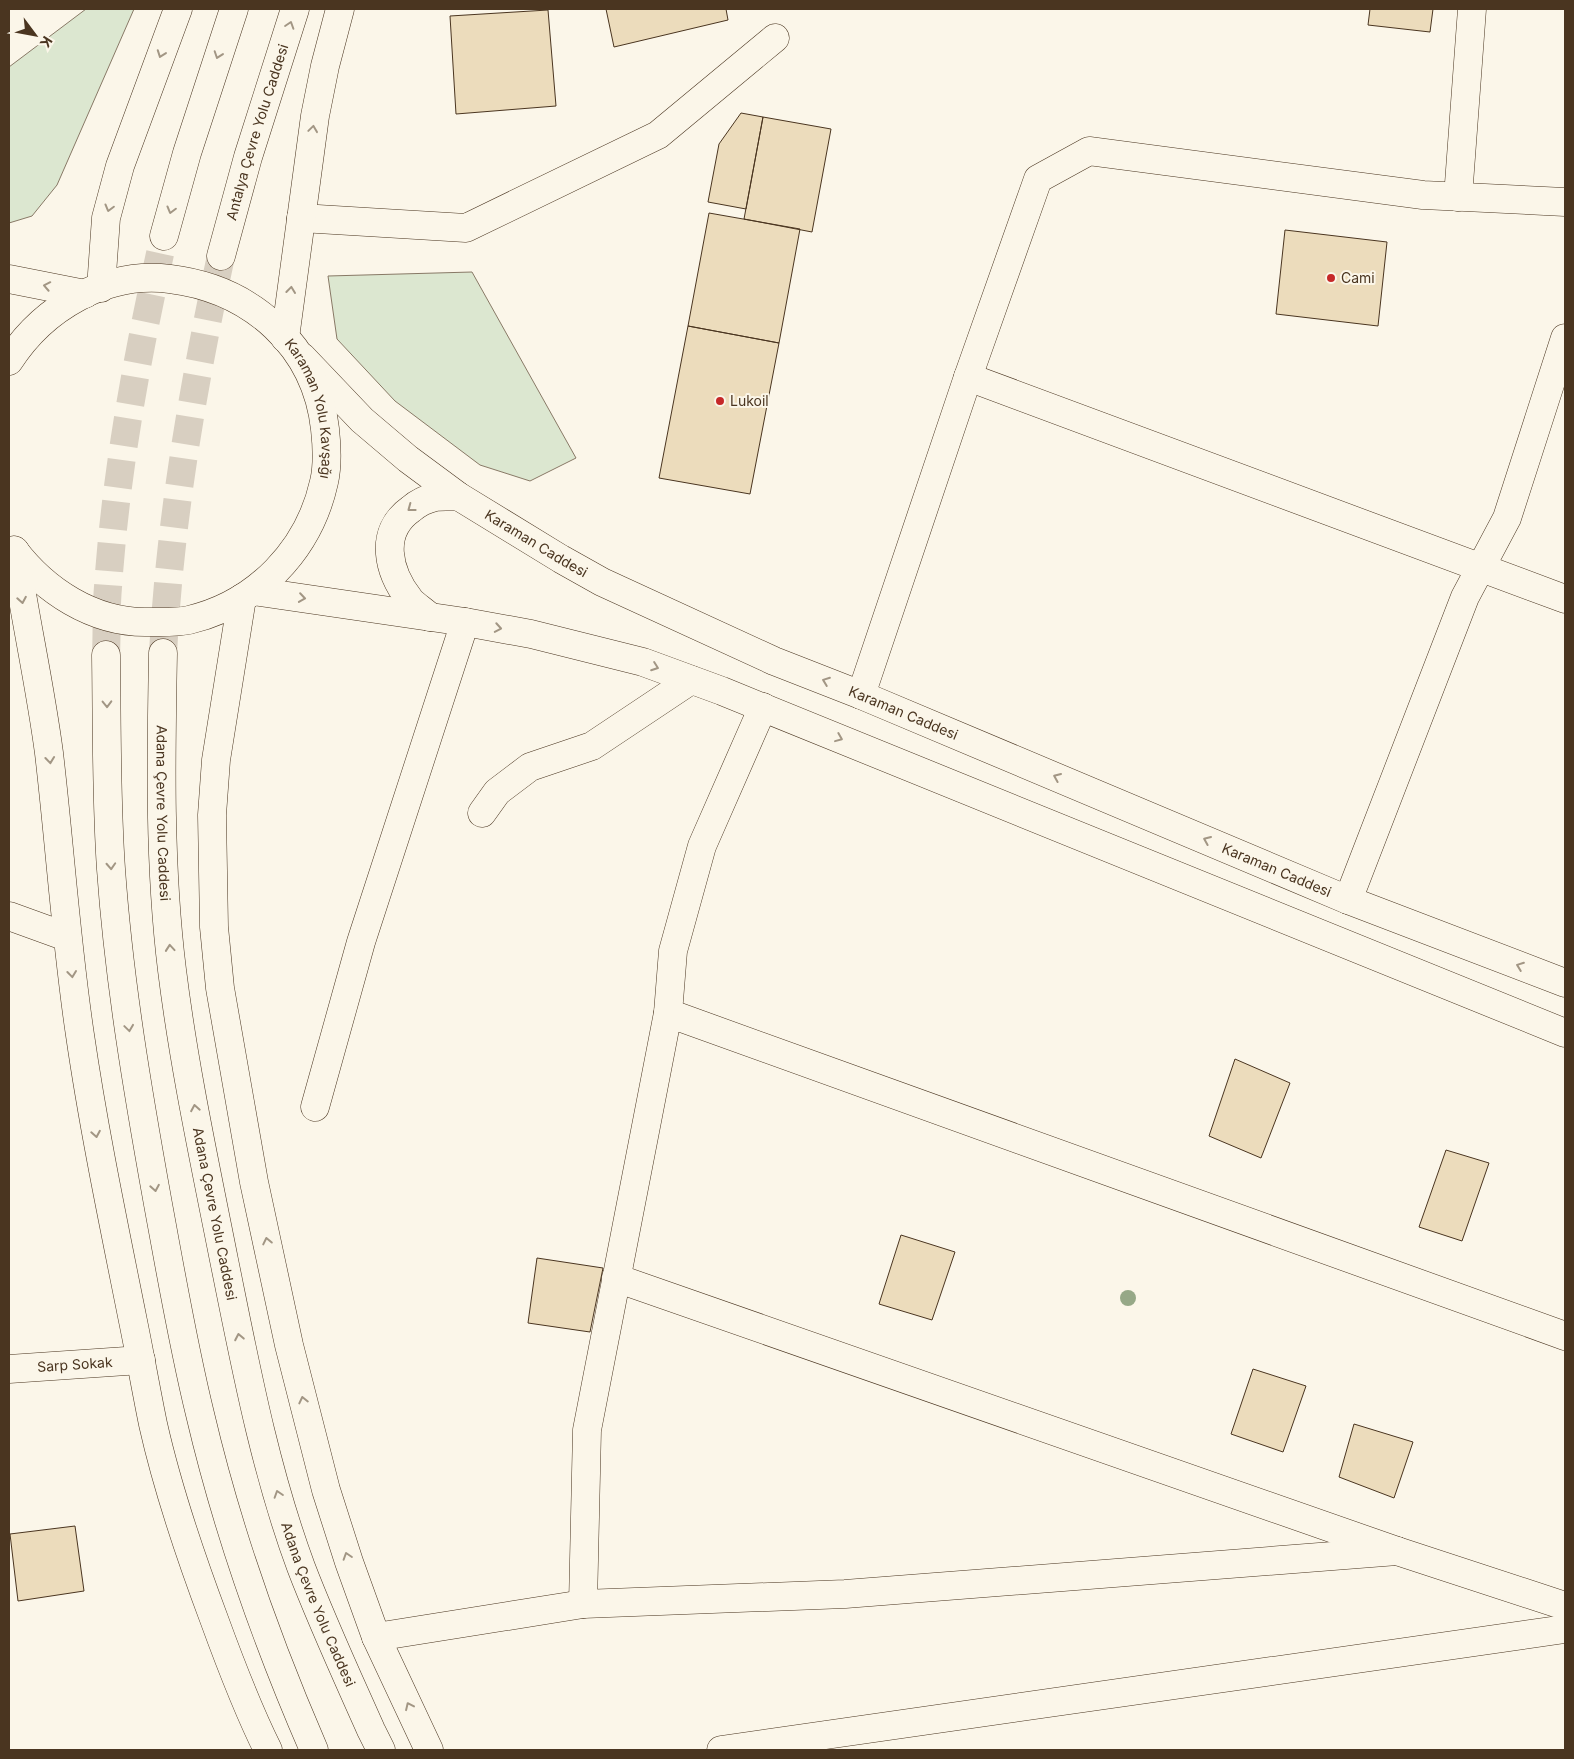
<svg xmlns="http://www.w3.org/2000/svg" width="1574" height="1759" font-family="Inter,sans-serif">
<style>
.green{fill:#dce7d0;stroke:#887966}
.building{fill:#ecdcbc;stroke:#4a3520}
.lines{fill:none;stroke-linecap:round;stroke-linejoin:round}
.highway-tunnel{stroke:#d8cfc1;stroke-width:28;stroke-dasharray:28 14;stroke-linecap:butt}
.street-casing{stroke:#4a3520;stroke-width:29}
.primary-casing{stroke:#4a3520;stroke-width:29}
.highway-casing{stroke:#4a3520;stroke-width:29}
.street{stroke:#fbf6e9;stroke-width:28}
.primary{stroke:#fbf6e9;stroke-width:28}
.highway{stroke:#fbf6e9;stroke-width:28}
.tree{fill:#96a887}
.oneway{stroke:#a29684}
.poi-dot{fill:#c62828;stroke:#fbf6e9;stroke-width:2}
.labels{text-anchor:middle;stroke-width:4;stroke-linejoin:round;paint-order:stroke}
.street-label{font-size:14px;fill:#4a3520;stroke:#fbf6e9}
.poi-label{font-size:14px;fill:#4a3520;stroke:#fbf6e9;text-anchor:start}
</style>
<rect width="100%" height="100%" fill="#fbf6e9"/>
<path class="green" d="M86,9H134L57,185L32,216L9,223V67Z
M472,272L576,458L530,481L480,465L395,401L337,339L328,276Z"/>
<path class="building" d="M606,9H726L728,20L614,47Z
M1370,9H1433L1430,32L1368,25Z
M548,10L556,106L456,114L450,16Z
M741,113L763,117L746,209L708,202L719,144Z
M763,117L831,129L812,232L744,219Z
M709,213L800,229L779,343L688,326Z
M1285,230L1387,242L1378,326L1276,314Z
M688,326L779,343L750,494L659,478Z
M1235,1059L1290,1083L1261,1158L1209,1136Z
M1446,1150L1489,1163L1462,1241L1419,1227Z
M901,1235L955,1252L932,1320L879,1304Z
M537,1258L603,1268L590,1332L528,1323Z
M1253,1369L1306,1386L1283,1452L1231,1434Z
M1354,1424L1413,1442L1394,1498L1339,1477Z
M75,1526L84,1591L18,1601L10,1534Z"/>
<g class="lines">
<path class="highway-tunnel" d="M163,653C170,519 193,387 221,256
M106,655C107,632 106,610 108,587C116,469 138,351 164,236"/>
<g class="street-casing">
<g id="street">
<path d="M1458,197L1472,9"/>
<path d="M301,218L466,228L658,135L775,38"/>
<path d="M968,377L1565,599"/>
<path d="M861,695L968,377L1038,179L1089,151L1423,195L1565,202"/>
<path d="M482,813L497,792L530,767L592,746L691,680"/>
<path d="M1348,900L1465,597L1507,518L1565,338"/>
<path d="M9,916L67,937"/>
<path d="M668,1013L673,951L702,846L763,707"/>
<path d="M315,1107L361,942L465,622"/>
<path d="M616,1278L1397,1551L1565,1606"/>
<path id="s1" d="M9,1369L141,1360"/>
<path d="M583,1604L587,1430L668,1013L1565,1336"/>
<path d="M376,1637L583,1604L845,1594L1397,1551"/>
<path d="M721,1750L1565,1629"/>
</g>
</g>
<g class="primary-casing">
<g id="primary">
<path id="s2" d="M302,357L362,420L408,459L458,496L561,559L602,582L774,661L861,695L1348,900L1565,983"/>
<path d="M254,591L465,622L531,634L643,662L722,691L1565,1033"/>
<path d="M430,617C424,611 415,606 410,600C388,572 378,532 411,509C418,503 426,499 435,497C442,496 450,497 458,496"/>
</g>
</g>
<g class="highway-casing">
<g id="highway">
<path d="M164,236L187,153L234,9"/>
<path id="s3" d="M221,256L248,157L295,9"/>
<path d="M9,279L85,294"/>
<path d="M101,288L106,218L120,166L178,9"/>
<path d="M285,338L315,116L325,66L340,9"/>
<path id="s4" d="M9,361C43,308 105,271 170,279C252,289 316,346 325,429C327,447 328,465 324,482C309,550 257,604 189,620C175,623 160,622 145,622C93,622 45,591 14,550"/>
<path d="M15,551C25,619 40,685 49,753C60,847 66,942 80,1035C94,1131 114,1226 133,1321C140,1355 146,1390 153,1424C168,1491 190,1555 214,1619C230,1663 247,1708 268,1750"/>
<path d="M242,598L216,760L212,815L214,927L220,988L254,1182L289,1345L326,1490L349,1562L376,1637L429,1750"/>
<path id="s5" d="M163,653C161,759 159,865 172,970C184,1067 205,1164 224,1260C245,1363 264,1467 301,1567C322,1622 347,1676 371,1730L381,1750"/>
<path d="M106,655C107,726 106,798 111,869C119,982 138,1093 158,1204C171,1274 183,1345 200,1414C227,1529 267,1642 314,1750"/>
</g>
</g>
<use href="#street" class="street"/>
<use href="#primary" class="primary"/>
<use href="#highway" class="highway"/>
</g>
<circle class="tree" cx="1128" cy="1298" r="8"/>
<defs><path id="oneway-chevron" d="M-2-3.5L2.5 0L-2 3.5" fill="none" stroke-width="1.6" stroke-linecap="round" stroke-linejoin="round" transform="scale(1.25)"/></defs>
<g class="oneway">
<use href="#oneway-chevron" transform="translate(290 25) rotate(-72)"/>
<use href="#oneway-chevron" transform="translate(161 54) rotate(110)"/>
<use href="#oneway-chevron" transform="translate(218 55) rotate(109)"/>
<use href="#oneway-chevron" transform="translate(313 129) rotate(-82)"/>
<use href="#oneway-chevron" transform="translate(109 208) rotate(105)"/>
<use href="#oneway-chevron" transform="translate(171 210) rotate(105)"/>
<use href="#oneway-chevron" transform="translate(47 286) rotate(-169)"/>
<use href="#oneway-chevron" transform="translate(291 290) rotate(-83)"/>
<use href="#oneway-chevron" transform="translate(411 508) rotate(143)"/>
<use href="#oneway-chevron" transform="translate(302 598) rotate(8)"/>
<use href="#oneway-chevron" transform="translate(22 600) rotate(80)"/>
<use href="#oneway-chevron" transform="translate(498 628) rotate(10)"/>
<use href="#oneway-chevron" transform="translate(655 667) rotate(20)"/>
<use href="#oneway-chevron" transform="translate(826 681) rotate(-159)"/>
<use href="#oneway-chevron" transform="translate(107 704) rotate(89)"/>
<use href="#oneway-chevron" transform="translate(839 738) rotate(22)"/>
<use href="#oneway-chevron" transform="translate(50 760) rotate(84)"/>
<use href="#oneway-chevron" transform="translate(1057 777) rotate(-157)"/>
<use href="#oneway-chevron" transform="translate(1207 840) rotate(-157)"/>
<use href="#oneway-chevron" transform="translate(111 866) rotate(87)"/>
<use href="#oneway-chevron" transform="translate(170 948) rotate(-95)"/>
<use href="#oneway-chevron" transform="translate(1520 966) rotate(-159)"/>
<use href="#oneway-chevron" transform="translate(72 974) rotate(83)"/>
<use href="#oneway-chevron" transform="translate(129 1028) rotate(82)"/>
<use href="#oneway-chevron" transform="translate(195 1108) rotate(-100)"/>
<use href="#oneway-chevron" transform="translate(96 1134) rotate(80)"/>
<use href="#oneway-chevron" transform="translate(155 1188) rotate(80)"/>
<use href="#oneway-chevron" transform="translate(267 1241) rotate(-102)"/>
<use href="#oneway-chevron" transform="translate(239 1337) rotate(-101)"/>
<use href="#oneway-chevron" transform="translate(303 1400) rotate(-103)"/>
<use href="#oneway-chevron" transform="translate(278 1494) rotate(-108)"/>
<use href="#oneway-chevron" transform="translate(347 1556) rotate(-108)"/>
<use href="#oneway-chevron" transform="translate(409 1706) rotate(-115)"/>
</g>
<g class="poi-dot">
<circle cx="1331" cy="278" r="5"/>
<circle cx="720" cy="401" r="5"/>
</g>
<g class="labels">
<g class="street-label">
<text dy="5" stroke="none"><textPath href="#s3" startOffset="129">Antalya Çevre Yolu Caddesi</textPath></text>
<text dy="5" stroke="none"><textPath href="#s4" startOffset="400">Karaman Yolu Kavşağı</textPath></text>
<text dy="5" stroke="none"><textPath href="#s2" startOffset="301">Karaman Caddesi</textPath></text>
<text dy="5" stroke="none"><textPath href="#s2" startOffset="706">Karaman Caddesi</textPath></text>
<text dy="5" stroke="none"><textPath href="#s5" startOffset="160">Adana Çevre Yolu Caddesi</textPath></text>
<text dy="5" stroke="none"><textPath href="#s2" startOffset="1111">Karaman Caddesi</textPath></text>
<text dy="5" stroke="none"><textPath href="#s5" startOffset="565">Adana Çevre Yolu Caddesi</textPath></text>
<text dy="5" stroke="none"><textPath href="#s1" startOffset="66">Sarp Sokak</textPath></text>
<text dy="5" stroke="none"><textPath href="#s5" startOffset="970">Adana Çevre Yolu Caddesi</textPath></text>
</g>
<g class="poi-label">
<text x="1341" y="283">Cami</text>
<text x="730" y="406">Lukoil</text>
</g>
</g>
<rect width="1574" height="1759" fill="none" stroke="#4a3520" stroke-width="20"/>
<g transform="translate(35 35) rotate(122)" stroke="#fbf6e9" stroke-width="4" paint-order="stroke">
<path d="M0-4L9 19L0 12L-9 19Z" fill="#4a3520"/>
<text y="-8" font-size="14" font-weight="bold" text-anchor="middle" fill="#4a3520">K</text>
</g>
</svg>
